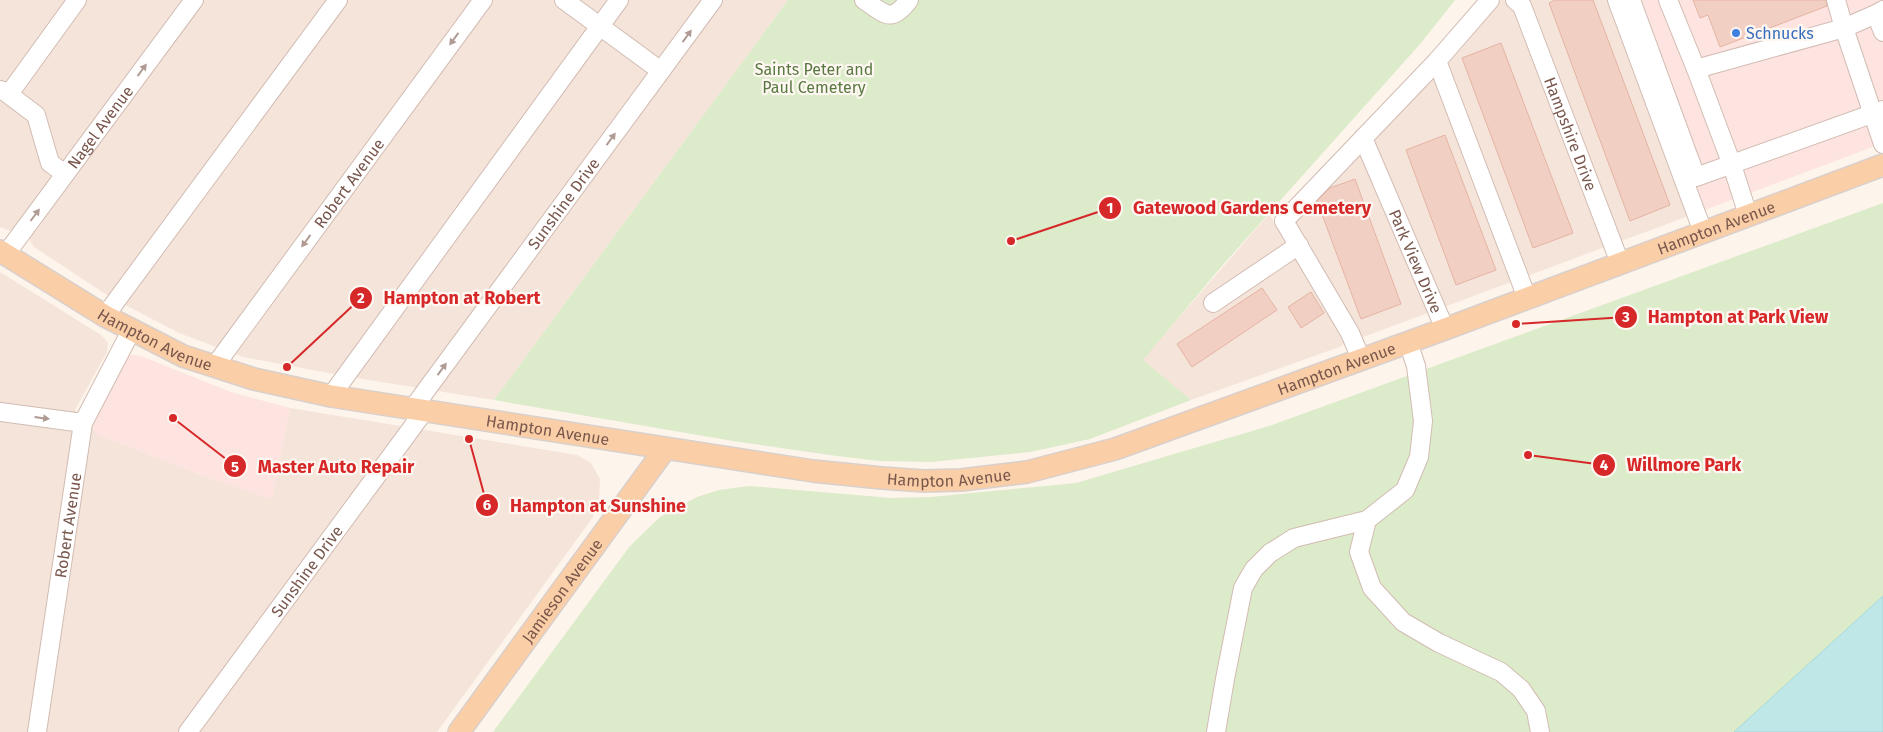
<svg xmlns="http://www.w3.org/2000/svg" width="1883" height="732" font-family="'Fira Sans',sans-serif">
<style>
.residential{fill:#f5e4da}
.commercial{fill:#fde4e0}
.green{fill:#dcebc9}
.water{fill:#bfe7e7;stroke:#a5d9d9}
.building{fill:#f2cfc3;stroke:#e5b3a3}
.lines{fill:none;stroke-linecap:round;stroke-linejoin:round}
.minor-casing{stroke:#d2bcb3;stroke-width:20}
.major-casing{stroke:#d9d0cd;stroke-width:24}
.minor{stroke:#fff;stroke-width:18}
.major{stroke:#facea6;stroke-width:21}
.oneway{fill:#af9a94}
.shop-dot{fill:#3f7fe0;stroke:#fff8f2;stroke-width:2}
.labels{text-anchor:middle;stroke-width:4.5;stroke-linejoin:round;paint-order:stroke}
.shop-label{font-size:16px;fill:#366cbe;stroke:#fff8f2;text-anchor:start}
.park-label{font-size:16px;fill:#5a7942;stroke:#fff8f2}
.street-label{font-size:16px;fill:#79574d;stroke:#fff8f2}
.leader{fill:none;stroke:#d62828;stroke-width:2}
.callout-dot{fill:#d62828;stroke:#fff8f2;stroke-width:2}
.mark-label{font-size:15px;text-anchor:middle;font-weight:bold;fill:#fff}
.callout-label{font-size:18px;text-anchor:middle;font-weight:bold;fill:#d62828;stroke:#fff8f2;stroke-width:4.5;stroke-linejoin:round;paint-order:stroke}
</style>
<rect width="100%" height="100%" fill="#fdf4ec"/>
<path class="residential" d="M0,0H182L64,160L57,159L39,112L2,95L27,115L53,177L15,229L10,231L0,227Z
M204,0H788L494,400L350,377L243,357L179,333L110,297L34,247L30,241V235Z
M1499,0H1626L1702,211L1363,337L1290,222L1491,13Z
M1269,214L1345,332L1346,340L1342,346L1191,400L1142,360Z
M0,272L101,335L108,343L107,352L75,410L99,435L201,475L272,499L290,408L577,455L591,463L600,479L599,501L593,517L437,732H0Z"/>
<path class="commercial" d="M1626,0H1883V143L1702,211Z
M133,355L141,356L231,392L290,408L272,500L201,475L98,435L91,427L127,356Z"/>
<path class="green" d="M788,0H1455L1421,43L1221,267L1143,360L1191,400L1090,439L1030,452L931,462L880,461L837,456L733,441L494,400Z
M1883,203V596L1734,732H493L630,546L660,517L697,497L719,490L749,486L891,498L931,497L1076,483L1269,426Z"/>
<path class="water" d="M1883,596V732H1734Z"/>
<path class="building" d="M1555,0H1593L1670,205L1630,221L1549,3Z
M1693,0H1826L1827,6L1720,47L1708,15L1700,18Z
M1501,43L1573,233L1533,248L1462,58Z
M1445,135L1496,270L1456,285L1406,150Z
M1355,179L1401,304L1361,319L1317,201L1330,188Z
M1262,288L1277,310L1192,367L1177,344Z
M1311,292L1324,313L1301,328L1288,307Z"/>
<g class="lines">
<g class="minor-casing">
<g id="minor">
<path d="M564,0L661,71"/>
<path d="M864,0C885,14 891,24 909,0"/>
<path id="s1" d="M1515,0L1522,6L1620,263"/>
<path d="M1617,0L1703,232"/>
<path d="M1631,0L1696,177L1883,110"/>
<path d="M1668,0L1696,69L1844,28L1836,0"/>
<path d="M1883,10L1876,14L1883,32"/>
<path d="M1876,14L1844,28L1883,144"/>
<path d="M1437,61L1527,298"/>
<path d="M1696,69L1732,165L1748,215"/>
<path d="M0,90L4,91L36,115L50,163L65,174"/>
<path d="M9,94L77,0"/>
<path id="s2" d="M1363,138L1445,329"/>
<path id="s3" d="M6,254L194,0"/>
<path d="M1213,303L1299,245"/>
<path d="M105,316L338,0"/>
<path d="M1361,359L1350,333L1284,221L1437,61L1490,0"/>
<path id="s4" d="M214,367L483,0"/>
<path d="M331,396L619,0"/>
<path id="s5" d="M413,408L713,0"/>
<path d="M0,412L83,423"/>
<path d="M1367,520L1359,552L1372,588L1403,622L1439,643L1501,672L1521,689L1536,711L1540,732"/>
<path id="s6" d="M37,732L83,423L131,331"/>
<path id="s7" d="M188,732L425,410"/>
<path d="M1216,732L1225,679L1243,588L1254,569L1270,553L1294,538L1367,520L1405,490L1419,457L1423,421L1416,366L1408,342"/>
</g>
</g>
<g class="major-casing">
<g id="major">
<path id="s8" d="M0,251L105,316L183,356L254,379L331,396L813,471L882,478L924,481L961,480L1027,472L1115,449L1445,329L1883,165"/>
<path id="s9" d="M459,732L665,449"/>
</g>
</g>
<use href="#minor" class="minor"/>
<use href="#major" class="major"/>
</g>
<defs><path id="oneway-solid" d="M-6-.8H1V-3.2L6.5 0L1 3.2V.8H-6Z" transform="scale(1.25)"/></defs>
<g class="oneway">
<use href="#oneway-solid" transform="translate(687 36) rotate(-54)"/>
<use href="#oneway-solid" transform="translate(454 39) rotate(126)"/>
<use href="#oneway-solid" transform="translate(142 70) rotate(-54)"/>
<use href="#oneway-solid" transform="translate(611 139) rotate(-54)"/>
<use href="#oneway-solid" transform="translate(35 215) rotate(-53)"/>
<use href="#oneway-solid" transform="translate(306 241) rotate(126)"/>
<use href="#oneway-solid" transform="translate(442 369) rotate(-54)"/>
<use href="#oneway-solid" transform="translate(42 418) rotate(7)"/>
</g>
<circle class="shop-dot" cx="1736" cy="33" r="5"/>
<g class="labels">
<g class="shop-label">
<text x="1746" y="39">Schnucks</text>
</g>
<g class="park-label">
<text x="814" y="75">Saints Peter and<tspan x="814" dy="18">Paul Cemetery</tspan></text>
</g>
<g class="street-label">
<text dy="6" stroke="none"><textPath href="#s3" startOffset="158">Nagel Avenue</textPath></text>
<text dy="6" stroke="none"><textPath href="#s1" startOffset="146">Hampshire Drive</textPath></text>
<text dy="6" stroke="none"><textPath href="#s4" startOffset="228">Robert Avenue</textPath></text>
<text dy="6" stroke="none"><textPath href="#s5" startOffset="254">Sunshine Drive</textPath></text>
<text dy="6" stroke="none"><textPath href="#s8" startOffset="1799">Hampton Avenue</textPath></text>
<text dy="6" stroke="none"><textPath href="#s2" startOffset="134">Park View Drive</textPath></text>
<text dy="6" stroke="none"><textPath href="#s8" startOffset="179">Hampton Avenue</textPath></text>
<text dy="6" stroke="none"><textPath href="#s8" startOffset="1394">Hampton Avenue</textPath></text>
<text dy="6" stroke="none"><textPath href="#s8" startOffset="584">Hampton Avenue</textPath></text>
<text dy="6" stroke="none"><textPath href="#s8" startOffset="989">Hampton Avenue</textPath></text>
<text dy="6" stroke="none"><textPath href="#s6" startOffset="209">Robert Avenue</textPath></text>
<text dy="6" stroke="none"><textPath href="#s7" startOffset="200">Sunshine Drive</textPath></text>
<text dy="6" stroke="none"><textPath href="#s9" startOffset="175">Jamieson Avenue</textPath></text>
</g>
</g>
<path class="leader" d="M1011 241L1110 208M287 367L361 298M1516 324L1626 317M1528 455L1604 465M173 418L235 466M469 439L487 505"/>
<g class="callout-dot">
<circle cx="1011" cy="241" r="5"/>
<circle cx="287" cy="367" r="5"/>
<circle cx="1516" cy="324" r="5"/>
<circle cx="1528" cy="455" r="5"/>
<circle cx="173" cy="418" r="5"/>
<circle cx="469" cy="439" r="5"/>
<circle cx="1110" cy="208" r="12"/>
<circle cx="361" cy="298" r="12"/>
<circle cx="1626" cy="317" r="12"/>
<circle cx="1604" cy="465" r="12"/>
<circle cx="235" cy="466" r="12"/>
<circle cx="487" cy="505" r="12"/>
</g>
<g class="mark-label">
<text x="1110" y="213">1</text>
<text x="361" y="303">2</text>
<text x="1626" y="322">3</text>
<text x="1604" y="470">4</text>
<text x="235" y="472">5</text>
<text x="487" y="510">6</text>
</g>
<g class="callout-label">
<text x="1252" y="214">Gatewood Gardens Cemetery</text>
<text x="462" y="304">Hampton at Robert</text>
<text x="1738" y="323">Hampton at Park View</text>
<text x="1684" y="471">Willmore Park</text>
<text x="336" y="473">Master Auto Repair</text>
<text x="598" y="512">Hampton at Sunshine</text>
</g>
</svg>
